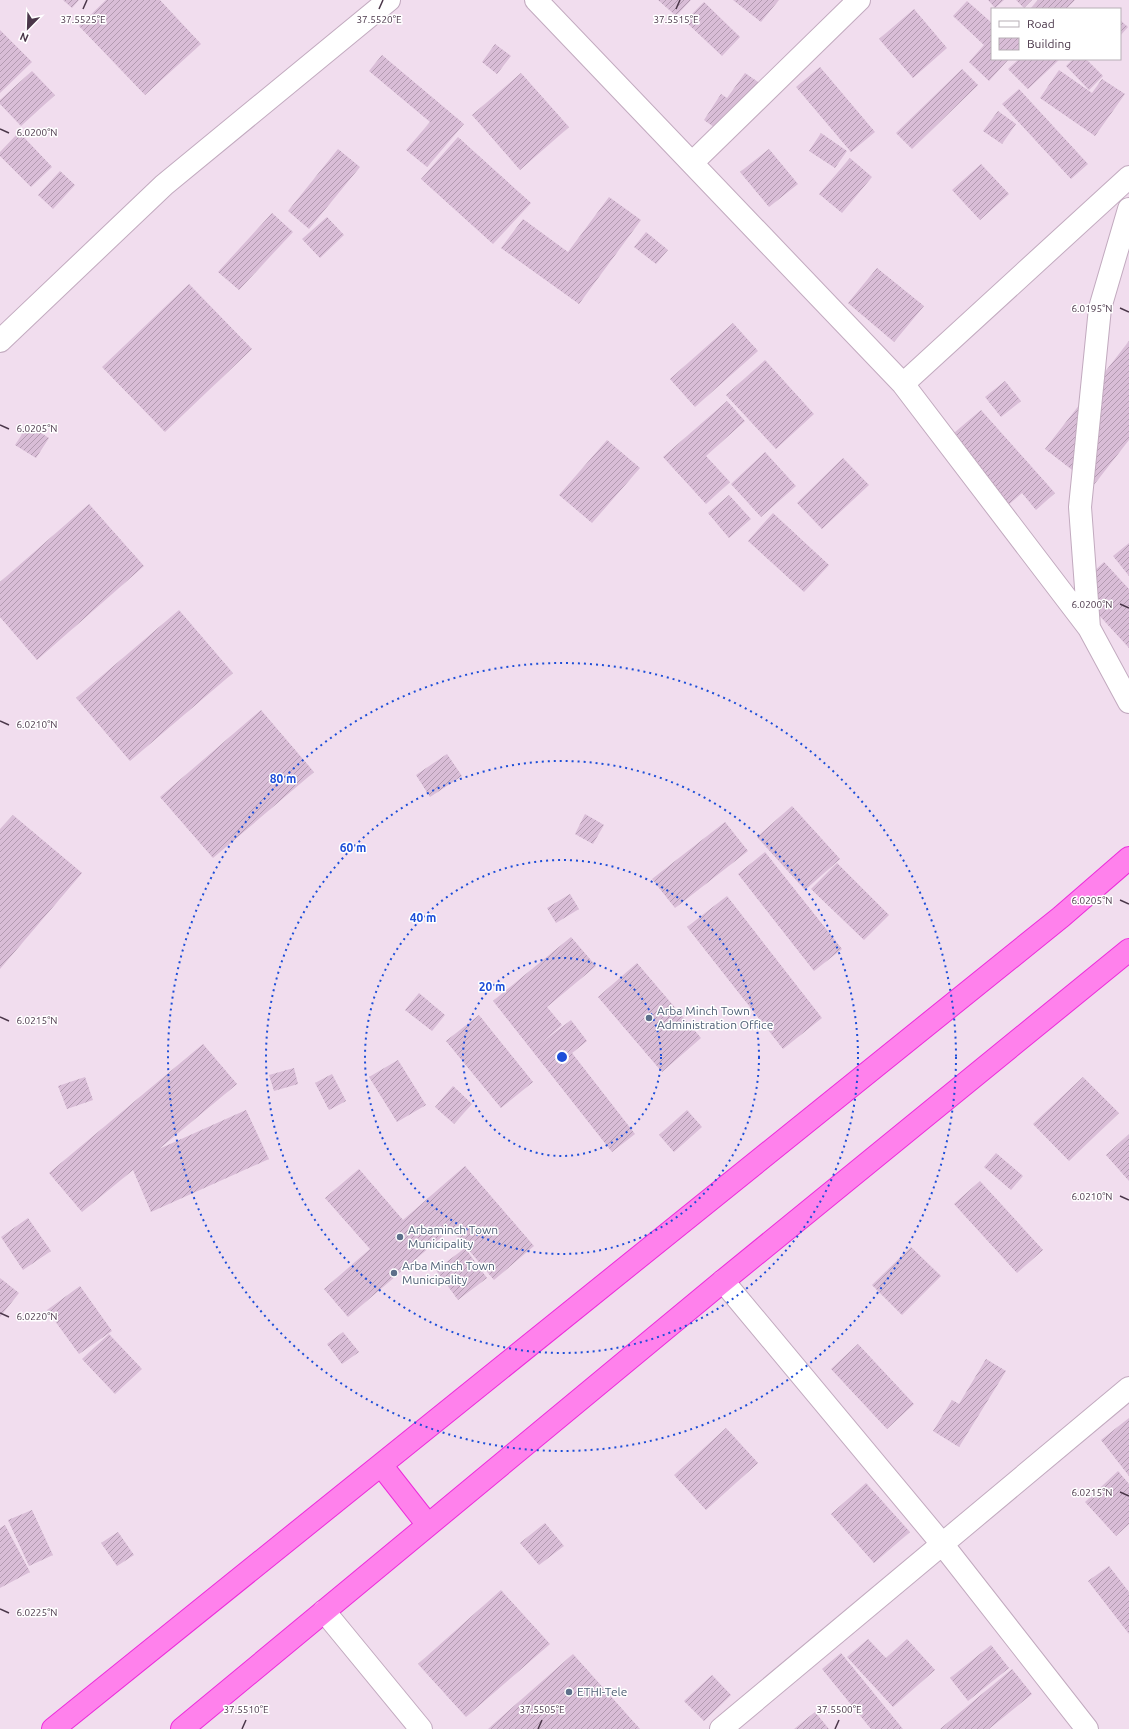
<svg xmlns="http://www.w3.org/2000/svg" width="1129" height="1729" font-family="Ubuntu,sans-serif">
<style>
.residential{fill:#f1ddee;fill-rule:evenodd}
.building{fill:url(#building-hatch)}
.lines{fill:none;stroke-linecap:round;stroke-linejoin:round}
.minor-casing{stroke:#c2aabf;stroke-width:24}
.tertiary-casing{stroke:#c2aabf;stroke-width:24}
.trunk-casing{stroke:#ec2cda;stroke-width:24}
.minor{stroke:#fff;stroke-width:22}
.tertiary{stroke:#fff;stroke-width:22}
.trunk{stroke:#ff81ec;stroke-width:22}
.ticks{fill:none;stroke:#4a3649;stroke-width:1.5}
.ring{fill:none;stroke:#1d4ed8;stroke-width:2;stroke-dasharray:2 4}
.service-dot{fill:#5c6f8a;stroke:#fff;stroke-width:1.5}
.labels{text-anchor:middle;stroke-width:3;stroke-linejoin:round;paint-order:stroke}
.service-label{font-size:12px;fill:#4e5e75;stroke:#fff;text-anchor:start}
.ticks-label{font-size:10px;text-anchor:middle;fill:#4a3649;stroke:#fff;stroke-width:3;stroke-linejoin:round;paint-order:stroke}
.centre{fill:#1d4ed8;stroke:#fff;stroke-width:2}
.ring-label{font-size:12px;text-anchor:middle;font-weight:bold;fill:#1d4ed8;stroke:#fff;stroke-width:3;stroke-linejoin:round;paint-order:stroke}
</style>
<defs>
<pattern id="building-hatch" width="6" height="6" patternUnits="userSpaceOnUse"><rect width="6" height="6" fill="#d9bdd7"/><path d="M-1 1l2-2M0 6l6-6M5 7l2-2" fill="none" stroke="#b29ab0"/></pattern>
</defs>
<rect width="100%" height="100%" fill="#f6e9f4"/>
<path class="residential" d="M0,0H1129V1729H0ZM992,9H1120V59H992Z"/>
<path class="building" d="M63,0H79L72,8Z
M106,0H160L201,44L145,95L79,26Z
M658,0H691L676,16Z
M733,0H779L761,22Z
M988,0H1004L995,8Z
M1016,0H1032L1024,8Z
M1038,0H1075L1066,9H1030Z
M967,1L992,23V59H1009L989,81L969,62L984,45L953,16Z
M704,2L740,37L722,56L685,21Z
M914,9L947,48L913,78L879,39Z
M1120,20L1128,27L1120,36Z
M0,30L32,62L0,93Z
M495,44L511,56L497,74L482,62Z
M382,55L464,124L427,167L406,150L430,122L369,71Z
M1019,59H1060L1028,89L1008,69Z
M1073,59H1086L1103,76L1089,90L1066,66Z
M820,67L875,132L851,152L796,87Z
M962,69L978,85L912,149L896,133Z
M1059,70L1092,93L1102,79L1125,94L1095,136L1040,98Z
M32,71L55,95L21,126L0,104V100Z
M521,73L569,127L520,170L472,115Z
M745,73L764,86L728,137L704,120L721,94L727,98Z
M1019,89L1088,164L1071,179L1002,104Z
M998,111L1016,124L1002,144L983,131Z
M19,132L52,167L31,187L0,156V152Z
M821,133L847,151L835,168L809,151Z
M458,137L531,203L493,244L421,179Z
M338,149L360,167L309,229L288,211Z
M769,149L798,184L769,207L740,172Z
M850,158L872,177L842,213L819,194Z
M981,164L1009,194L980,220L952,190Z
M60,171L75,185L53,209L38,195Z
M609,197L641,220L579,304L501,248L523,219L568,252Z
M272,213L293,232L239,290L218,272Z
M327,217L344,235L320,258L302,239Z
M646,232L668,250L656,264L634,247Z
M877,268L924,306L894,342L848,303Z
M189,284L252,349L165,432L102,367Z
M733,323L758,351L695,407L670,379Z
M1129,341V440L1093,486L1045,449Z
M765,360L814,414L776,449L726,395Z
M1005,381L1021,401L1001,417L985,397Z
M727,401L745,421L706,456L730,482L706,504L663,457Z
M981,410L1055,493L1036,510L1022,493L1006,507L948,438Z
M28,425L49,438L36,458L15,445Z
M607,440L640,468L592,523L559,495Z
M765,452L796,486L761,517L731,484Z
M843,458L869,485L822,529L797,503Z
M729,495L751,519L729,538L708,513Z
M89,504L144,566L37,660L0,617V582Z
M773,513L829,565L804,592L748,541Z
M1129,543V576L1113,556Z
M1104,562L1129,589V648L1075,589Z
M179,610L233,673L130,761L76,698Z
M261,710L314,772L213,858L160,797Z
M447,754L462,776L430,797L416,775Z
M792,806L840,859L805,890L757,837Z
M585,814L604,825L593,844L575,834Z
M13,815L82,873L0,969V829Z
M725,822L748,851L675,908L652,879Z
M765,852L842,949L814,971L738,874Z
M837,863L889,915L864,940L811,889Z
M570,894L579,909L556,923L547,908Z
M727,896L822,1018L783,1049L687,927Z
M571,937L596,966L547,1007L562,1025L540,1044L571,1020L587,1041L572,1053L635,1134L612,1152L493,1001Z
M637,963L701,1038L662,1072L598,997Z
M419,993L445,1015L432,1031L405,1010Z
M479,1015L533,1082L501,1108L446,1041Z
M203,1044L237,1084L159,1149L246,1110L269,1159L151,1212L133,1170L82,1212L49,1173Z
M398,1060L426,1105L397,1122L369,1077Z
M294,1068L298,1084L274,1091L269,1075Z
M332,1074L346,1101L329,1110L315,1083Z
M85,1077L93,1100L67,1109L58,1086Z
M1083,1077L1119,1113L1069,1161L1033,1124Z
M453,1086L472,1104L454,1124L435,1107Z
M687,1110L702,1127L674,1152L659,1135Z
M1129,1134V1181L1106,1155Z
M996,1153L1023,1176L1011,1190L984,1167Z
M465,1166L534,1246L494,1280L451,1229L348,1317L324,1289L370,1249L325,1198L359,1169L403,1220Z
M980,1181L1043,1250L1017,1273L954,1204Z
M28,1218L51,1251L23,1270L1,1237Z
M911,1247L941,1276L902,1315L872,1285Z
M465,1248L487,1278L458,1300L436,1270Z
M0,1278L19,1293L0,1317Z
M80,1286L112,1331L79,1354L47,1310Z
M343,1332L359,1352L342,1364L327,1344Z
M109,1334L142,1369L115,1394L82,1359Z
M858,1344L914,1404L887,1429L831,1369Z
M986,1359L1006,1371L959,1447L933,1431L952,1400L959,1404Z
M1129,1418V1476L1101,1440Z
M726,1428L758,1463L706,1510L674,1475Z
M1118,1471L1129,1484V1524L1116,1536L1085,1502Z
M866,1483L910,1532L874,1563L831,1514Z
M32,1510L53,1555L29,1566L8,1520Z
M545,1523L564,1546L539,1565L520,1543Z
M5,1525L30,1572L0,1588V1528Z
M118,1532L134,1555L117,1566L101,1543Z
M1109,1566L1129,1592V1634L1088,1581Z
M501,1590L550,1644L466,1717L418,1664Z
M868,1639L886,1658L907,1639L935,1670L893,1707L847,1657Z
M991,1645L1009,1668L968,1701L950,1678Z
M841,1653L903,1729H871L822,1669Z
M573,1654L640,1729H488Z
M1012,1669L1032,1694L989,1729H940Z
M712,1675L731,1695L704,1721L684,1701Z
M815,1712L829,1729H794Z"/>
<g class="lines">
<g class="minor-casing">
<path id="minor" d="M536,0L903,384L1089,628L1129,702
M692,163L859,0
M903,384L1129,177
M1089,628L1080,507L1100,308L1129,209
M723,1281L943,1545L1087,1729
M324,1611L421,1729
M721,1729L1129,1388"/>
</g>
<g class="tertiary-casing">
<path id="tertiary" d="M0,341L164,185L389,0"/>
</g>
<g class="trunk-casing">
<path id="trunk" d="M381,1465L428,1525
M53,1729L1061,917L1129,858
M182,1729L723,1281L1129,950"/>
</g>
<use href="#minor" class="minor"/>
<use href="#tertiary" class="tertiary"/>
<use href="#trunk" class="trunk"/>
</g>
<path class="ticks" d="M83,9L87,0M379,9L383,0M676,9L680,0M0,129L9,133M1120,308L1129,312M0,425L9,429M1120,604L1129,608M0,721L9,725M1120,900L1129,904M0,1017L9,1021M1120,1196L1129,1200M0,1313L9,1317M1120,1492L1129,1496M0,1609L9,1613M242,1729L246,1720M538,1729L542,1720M835,1729L839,1720"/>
<g class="ring">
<circle cx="562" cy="1057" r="99"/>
<circle cx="562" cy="1057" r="197"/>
<circle cx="562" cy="1057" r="296"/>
<circle cx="562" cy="1057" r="394"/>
</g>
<g class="service-dot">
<circle cx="649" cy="1018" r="4"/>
<circle cx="400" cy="1237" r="4"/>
<circle cx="394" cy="1273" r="4"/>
<circle cx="569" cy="1692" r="4"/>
</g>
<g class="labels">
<g class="service-label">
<text x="657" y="1015">Arba Minch Town<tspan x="657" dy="14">Administration Office</tspan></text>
<text x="408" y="1234">Arbaminch Town<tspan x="408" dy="14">Municipality</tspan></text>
<text x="402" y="1270">Arba Minch Town<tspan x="402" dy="14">Municipality</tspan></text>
<text x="577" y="1696">ETHI-Tele</text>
</g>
</g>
<g class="ticks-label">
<text x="83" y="23">37.5525°E</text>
<text x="379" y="23">37.5520°E</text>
<text x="676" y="23">37.5515°E</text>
<text x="37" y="136">6.0200°N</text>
<text x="1092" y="312">6.0195°N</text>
<text x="37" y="432">6.0205°N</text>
<text x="1092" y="608">6.0200°N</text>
<text x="37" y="728">6.0210°N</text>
<text x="1092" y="904">6.0205°N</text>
<text x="37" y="1024">6.0215°N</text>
<text x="1092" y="1200">6.0210°N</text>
<text x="37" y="1320">6.0220°N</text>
<text x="1092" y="1496">6.0215°N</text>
<text x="37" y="1616">6.0225°N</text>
<text x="246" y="1713">37.5510°E</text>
<text x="542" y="1713">37.5505°E</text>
<text x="839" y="1713">37.5500°E</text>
</g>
<circle cx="562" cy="1057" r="6" class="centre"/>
<g class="ring-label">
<text x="283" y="783">80 m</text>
<text x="353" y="852">60 m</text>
<text x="423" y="922">40 m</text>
<text x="492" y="991">20 m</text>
</g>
<rect x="991" y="8" width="130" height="52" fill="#ffffff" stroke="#b7afb6"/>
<rect x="999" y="21" width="20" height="6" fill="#ffffff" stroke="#b7afb6"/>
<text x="1027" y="28" font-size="12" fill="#4a3649">Road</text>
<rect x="999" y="38" width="20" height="12" fill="url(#building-hatch)" stroke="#b7afb6"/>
<text x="1027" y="48" font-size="12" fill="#4a3649">Building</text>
<g transform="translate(28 28) rotate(203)" stroke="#ffffff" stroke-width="3" paint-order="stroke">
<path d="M0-3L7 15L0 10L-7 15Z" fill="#4a3649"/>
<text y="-6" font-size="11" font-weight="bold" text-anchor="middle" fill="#4a3649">N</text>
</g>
</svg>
